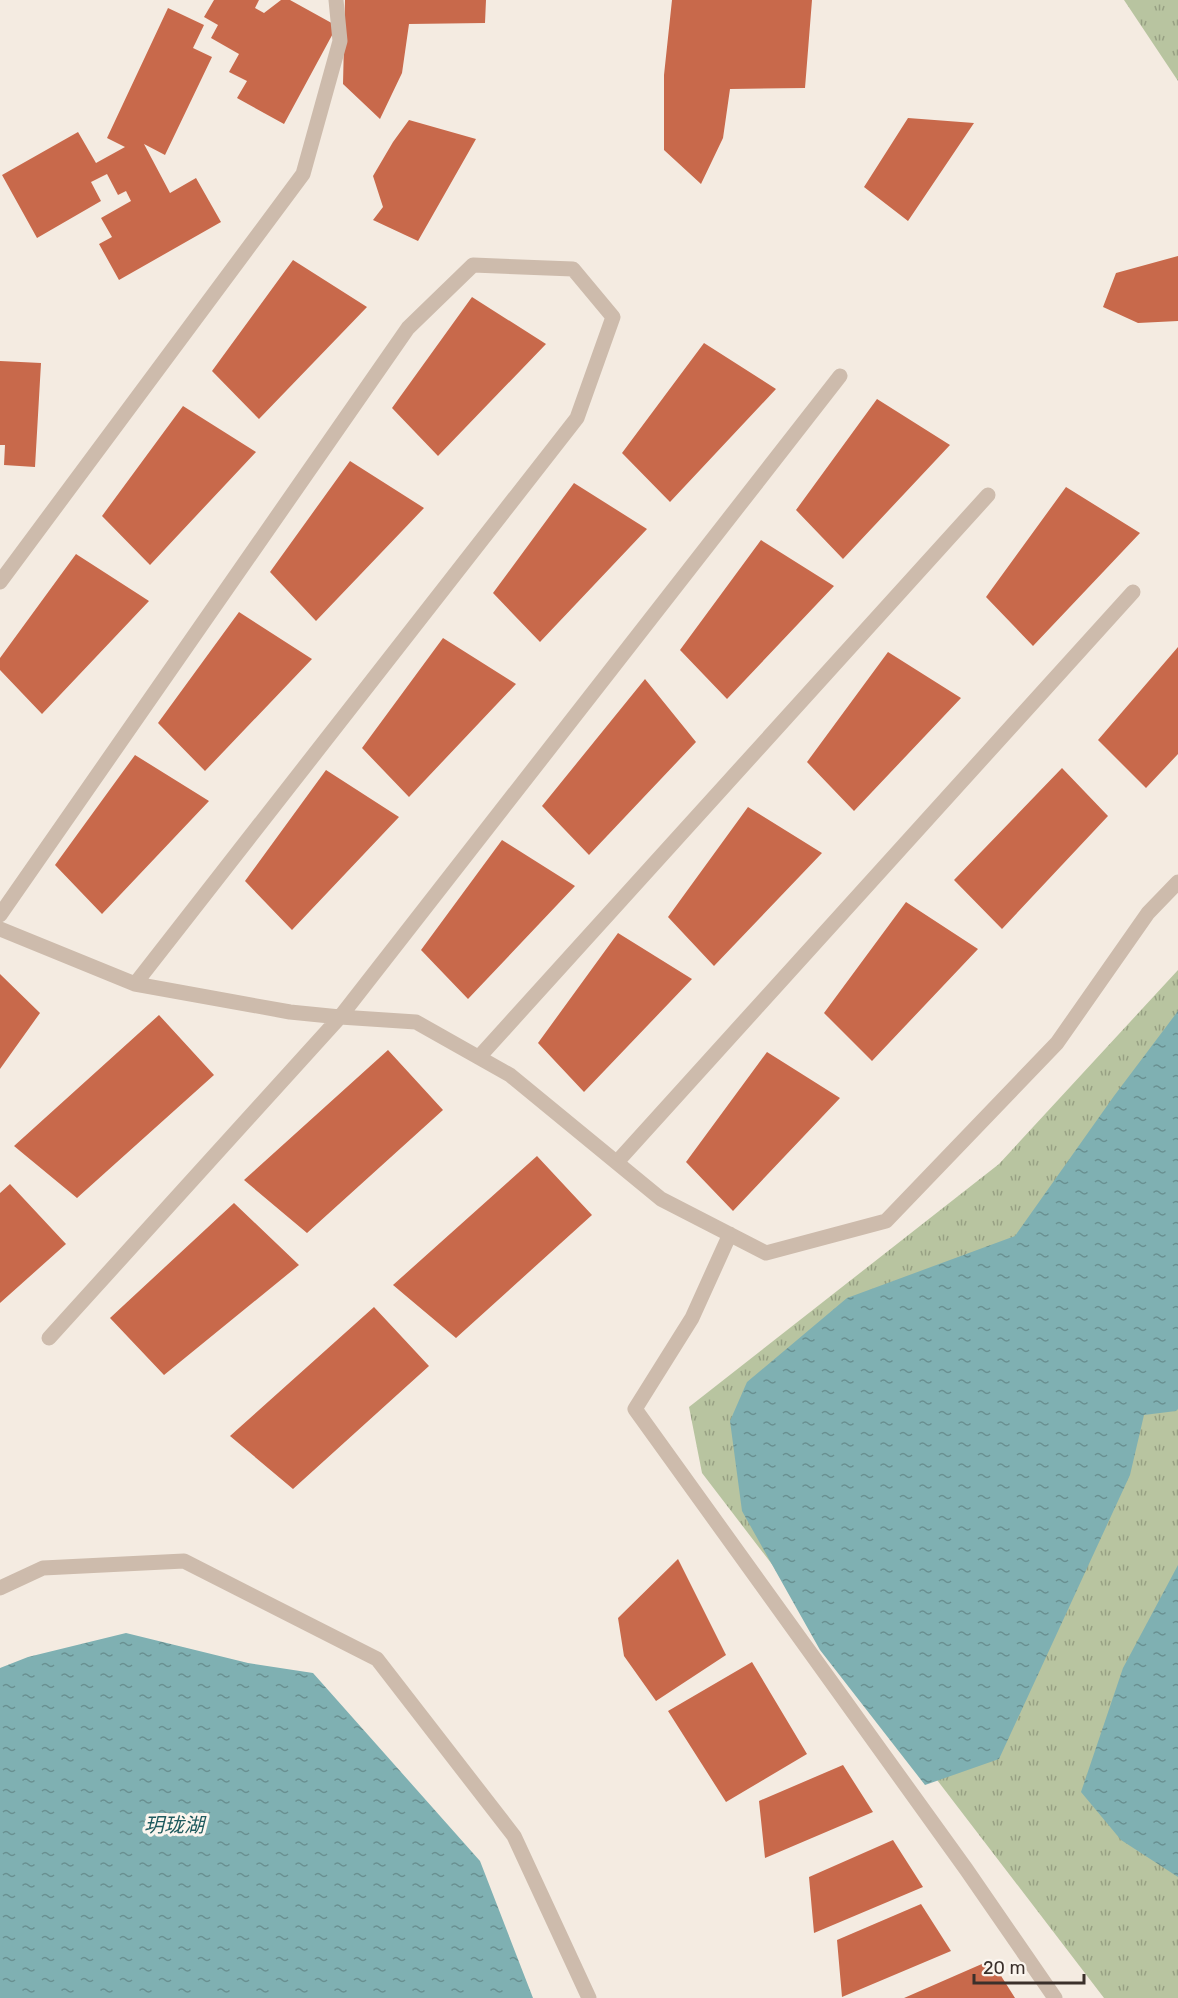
<svg xmlns="http://www.w3.org/2000/svg" width="1178" height="1998" font-family="Rubik,'Noto Sans SC',sans-serif">
<style>
.grass{fill:url(#grass-tufts)}
.water{fill:url(#water-ripples)}
.building{fill:#c8694b}
.lines{fill:none;stroke-linecap:round;stroke-linejoin:round}
.minor{stroke:#cdbbac;stroke-width:15}
.labels{text-anchor:middle;stroke-width:6;stroke-linejoin:round;paint-order:stroke}
.water-label{font-size:20px;font-style:italic;fill:#1f5a5e;stroke:#fbf5ee}
</style>
<defs>
<pattern id="grass-tufts" width="24" height="20" patternUnits="userSpaceOnUse" patternTransform="scale(1.5)"><rect width="24" height="20" fill="#b8c4a0"/><path d="M3 7l-1-3M5 7V3M7 7l1-3M15 17l-1-3M17 17v-4M19 17l1-3" fill="none" stroke="#97a083"/></pattern>
<pattern id="water-ripples" width="26" height="14" patternUnits="userSpaceOnUse" patternTransform="scale(1.5)"><rect width="26" height="14" fill="#7fb0b2"/><path d="M2 4q2-2 4 0t4 0M15 11q2-2 4 0t4 0" fill="none" stroke="#699091"/></pattern>
</defs>
<rect width="100%" height="100%" fill="#f4ebe1"/>
<path class="grass" d="M1124,0H1178V81Z
M1178,970V1998H1104L702,1473L689,1407L999,1164Z"/>
<path class="water" d="M1178,1011V1409L1176,1411L1144,1415L1130,1475L999,1759L925,1785L820,1650L742,1511L730,1421L747,1382L847,1298L1015,1236L1114,1096Z
M1178,1565V1877L1121,1840L1081,1792L1123,1668Z
M126,1633L248,1663L313,1673L480,1861L533,1998H0V1668L28,1657Z"/>
<path class="building" d="M214,0H259L255,8L264,13L281,0H290L337,26L284,124L237,98L247,81L229,72L239,54L211,38L218,25L204,17Z
M345,0H486L485,23L409,24L402,73L380,119L343,84Z
M672,0H812L805,88L730,89L723,138L701,184L664,150V75Z
M168,8L204,25L193,48L212,57L165,155L144,144L170,193L196,178L221,222L119,280L99,244L112,237L101,218L131,201L126,191L118,195L107,174L91,182L101,201L37,238L2,175L78,132L96,163L125,147L107,138Z
M908,118L974,123L908,221L864,187Z
M409,120L476,139L418,241L373,220L383,207L373,176L393,142Z
M1178,256V321L1138,323L1103,307L1116,273Z
M293,260L367,307L259,419L212,371Z
M472,297L546,344L438,456L392,408Z
M704,343L776,389L670,502L622,453Z
M0,361L41,363L35,467L4,465L5,445H0Z
M877,399L950,445L843,559L796,510Z
M183,406L256,452L150,565L102,516Z
M350,461L424,508L316,621L270,572Z
M574,483L647,529L540,642L493,593Z
M1066,487L1140,533L1033,646L986,597Z
M761,540L834,586L727,699L680,650Z
M76,554L149,601L42,714L0,670V658Z
M239,612L312,659L205,771L158,723Z
M443,638L516,684L409,797L362,748Z
M1178,647V754L1146,788L1098,740Z
M888,652L961,698L854,811L807,762Z
M645,679L696,742L589,855L542,806Z
M135,755L209,801L102,914L55,865Z
M1062,768L1108,816L1002,929L954,880Z
M326,770L399,817L292,930L245,881Z
M748,807L822,853L714,966L668,917Z
M502,840L575,886L468,999L421,950Z
M906,902L978,949L872,1061L824,1013Z
M618,933L692,979L584,1092L538,1043Z
M0,974L40,1013L0,1069Z
M159,1015L214,1075L77,1198L14,1146Z
M388,1050L443,1110L307,1233L244,1180Z
M767,1052L840,1098L733,1211L686,1162Z
M537,1156L592,1215L456,1338L393,1285Z
M10,1184L66,1244L0,1303V1193Z
M234,1203L299,1265L164,1375L110,1318Z
M374,1307L429,1366L293,1489L230,1436Z
M678,1559L726,1655L656,1701L624,1656L618,1618Z
M752,1662L807,1754L726,1802L668,1711Z
M843,1765L873,1812L765,1858L759,1801Z
M893,1840L923,1887L814,1933L809,1877Z
M921,1904L951,1951L842,1997L837,1940Z
M991,1960L1015,1998H904Z"/>
<g class="lines">
<path class="minor" d="M0,582L303,174L340,41L336,0
M0,915L408,328L473,265L573,269L613,317L577,418L135,984L290,1012L340,1017L416,1022L510,1075L661,1199L766,1253L886,1221L1057,1043L1148,913L1178,882
M0,929L135,984
M479,1057L988,495
M617,1162L1133,592
M730,1234L692,1318L635,1409L966,1869L1055,1998
M49,1338L340,1017L840,376
M0,1588L43,1568L184,1561L377,1659L514,1836L589,1998"/>
</g>
<g class="labels">
<g class="water-label">
<text x="174" y="1832">玥珑湖</text>
</g>
</g>
<path d="M974 1974v9h110v-9" fill="none" stroke="#3b302b" stroke-width="3"/>
<text x="983" y="1974" font-size="18" fill="#3b302b" stroke="#fbf5ee" stroke-width="4.5" paint-order="stroke">20 m</text>
</svg>
